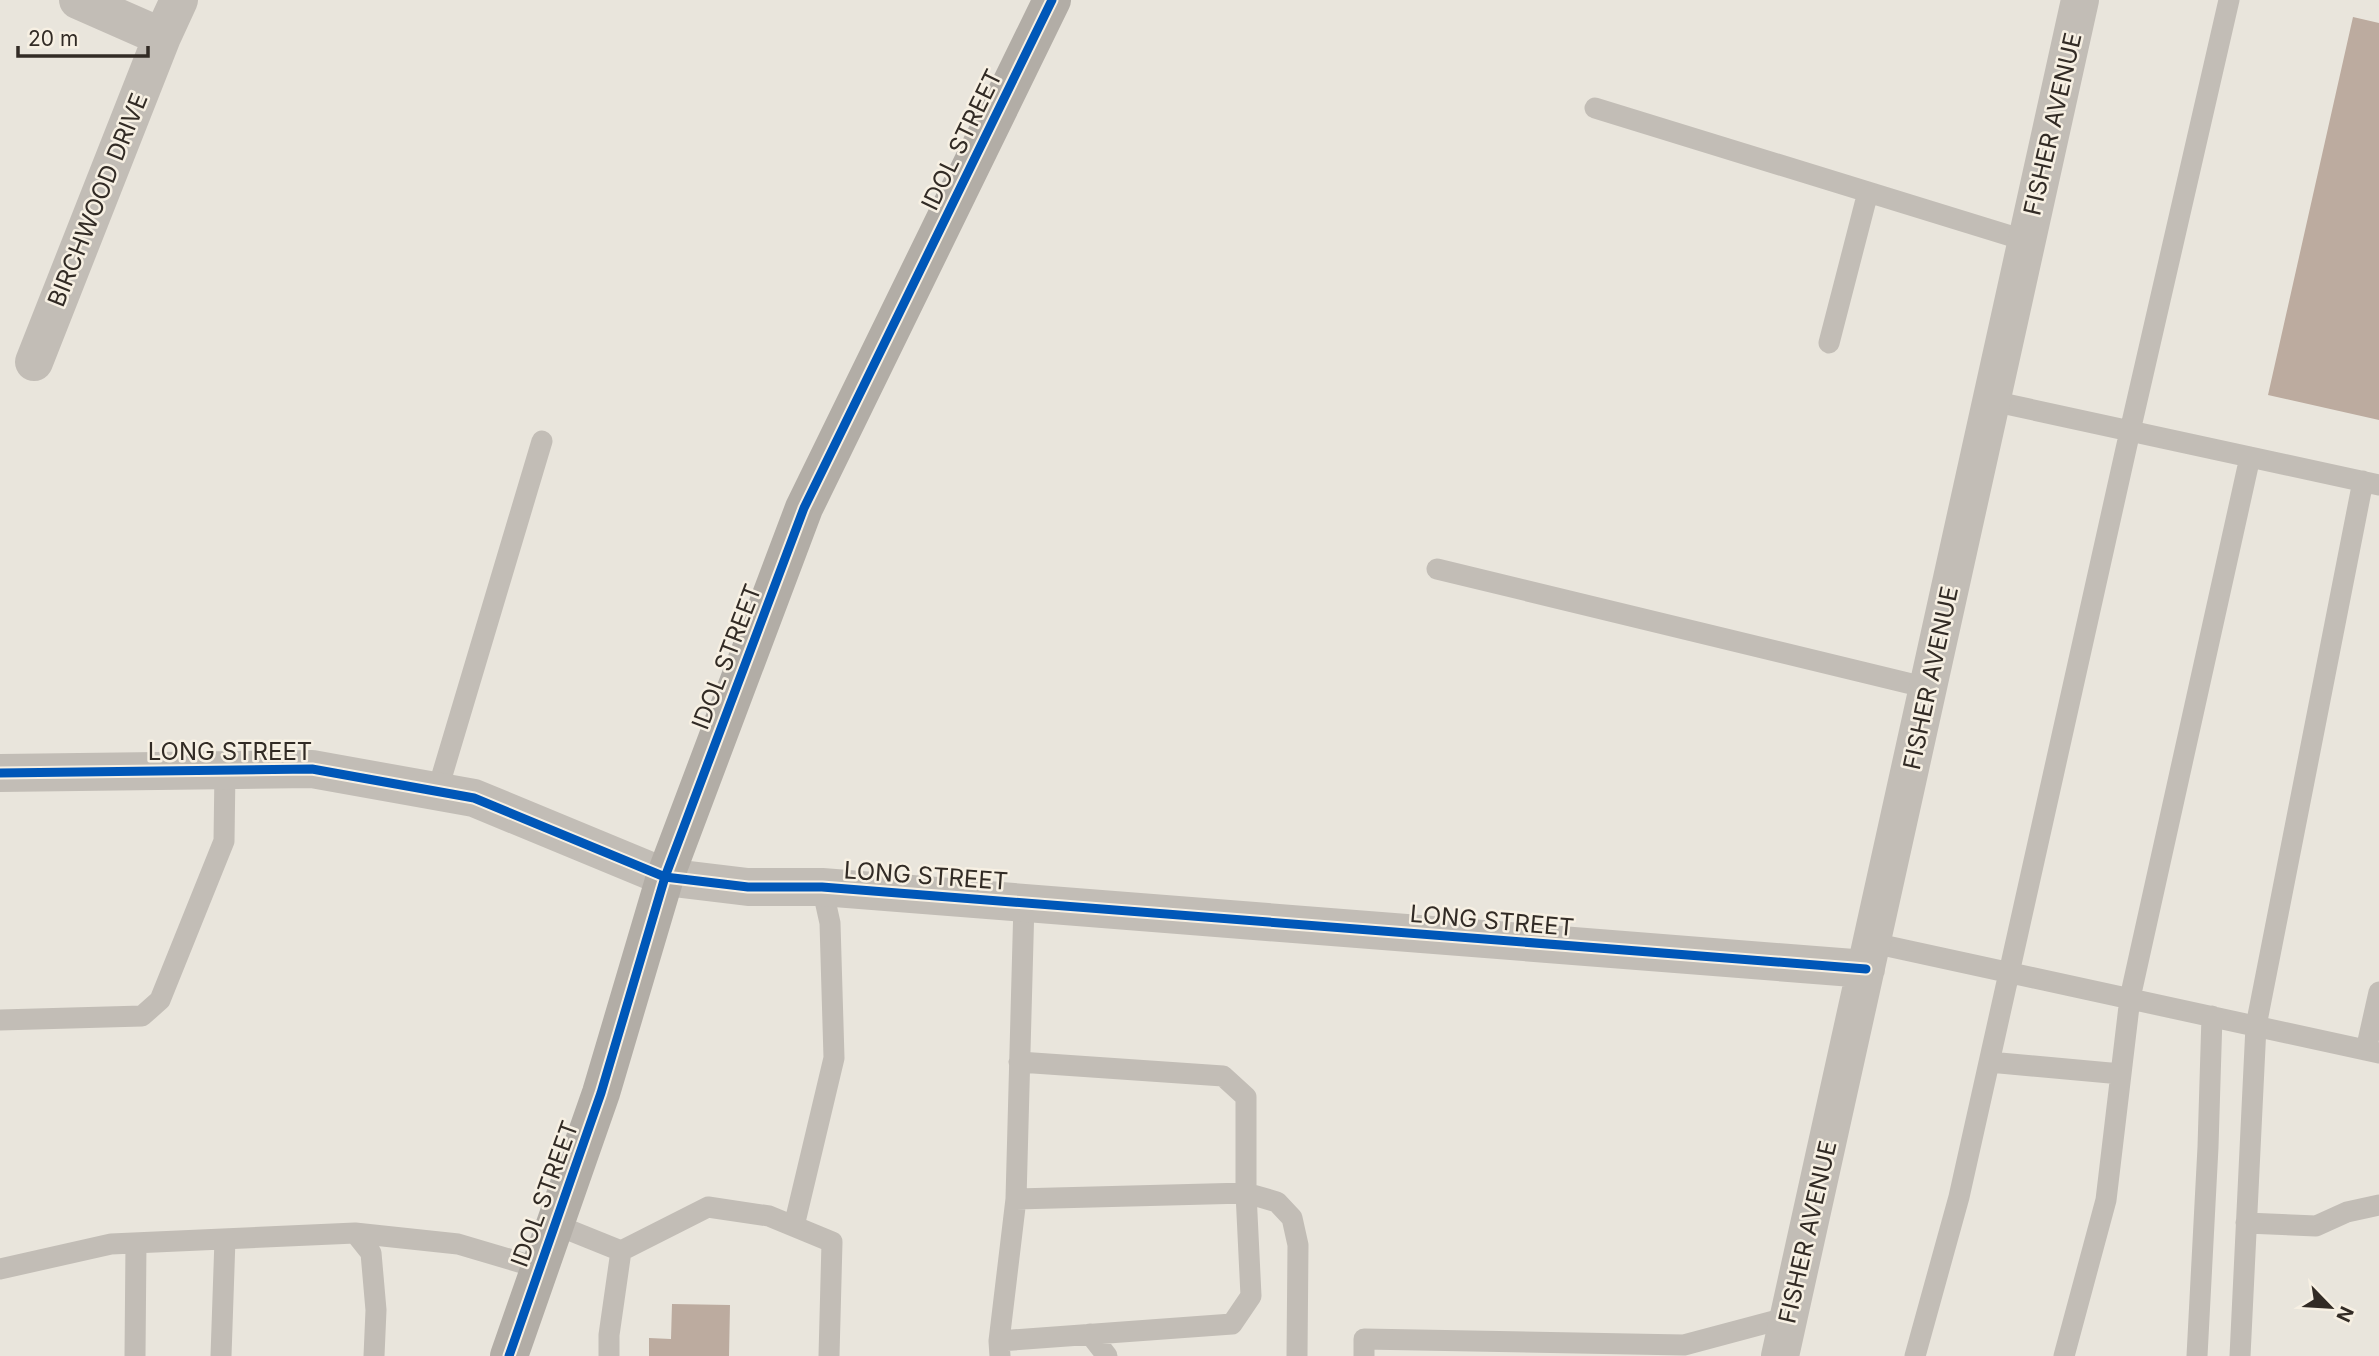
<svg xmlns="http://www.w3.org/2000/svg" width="2379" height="1356" font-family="Inter,sans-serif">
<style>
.building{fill:#bcab9f}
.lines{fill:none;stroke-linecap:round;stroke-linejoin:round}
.lane{stroke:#c2bdb6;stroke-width:21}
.street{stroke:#c2bdb6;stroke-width:38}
.secondary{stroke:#b2ada6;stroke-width:38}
.cycleway-casing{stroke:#f7f0e3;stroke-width:13}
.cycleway{stroke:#0057b8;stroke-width:9}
.labels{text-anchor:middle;stroke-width:5;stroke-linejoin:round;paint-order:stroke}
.street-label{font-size:24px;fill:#322b25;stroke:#f7f0e3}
</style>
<rect width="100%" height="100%" fill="#e9e5dc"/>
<path class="building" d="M2353,17L2379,23V420L2268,395Z
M672,1304L730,1305L729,1356H649V1338L671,1339Z"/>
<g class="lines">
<path class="lane" d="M1595,108L2027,241
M1829,343L1868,192
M1992,401L2379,485
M1437,569L1928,688
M437,792L542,441
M1873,943L2379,1053
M0,1020L142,1016L160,1000L224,841L225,770
M2366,1050L2379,992
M1989,1062L2121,1074
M1016,1199L1246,1193L1277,1202L1292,1218L1298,1245L1297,1356
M2246,1223L2316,1226L2347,1212L2379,1205
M554,1224L621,1251
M794,1226L834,1058L830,923L822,887
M355,1233L458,1244L539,1268
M0,1269L111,1244L355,1233L371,1253L376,1310L374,1356
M1090,1334L1107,1356
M999,1341L1232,1324L1251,1296L1246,1193V1097L1223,1076L1019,1062
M135,1356L136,1243
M221,1356L225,1239
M609,1356V1335L621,1251L708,1207L769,1216L832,1242L829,1356
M1000,1356L999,1341L1016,1199L1024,903
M1364,1356V1339L1684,1345L1789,1317
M1915,1356L1959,1197L2130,431L2229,0
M2064,1356L2106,1200L2130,998L2250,457
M2197,1356L2208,1147L2212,1016
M2240,1356L2256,1026L2363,481"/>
<path class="street" d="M78,0L162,37
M34,362L162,37L179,0
M0,773L312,769L474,798L665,877L748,887H822L1866,969
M1780,1356L2080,0"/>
<path class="secondary" d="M509,1356L601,1093L665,877L804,508L1052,0"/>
<g class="cycleway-casing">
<path id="cycleway" d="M0,773L312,769L474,798L665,877L748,887H822L1866,969
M509,1356L601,1093L665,877L804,508L1052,0"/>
</g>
<use href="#cycleway" class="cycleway"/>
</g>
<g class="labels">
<g class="street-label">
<text transform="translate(2053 124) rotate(-77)" y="8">FISHER AVENUE</text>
<text transform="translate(962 140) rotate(-64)" y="8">IDOL STREET</text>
<text transform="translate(98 200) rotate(-68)" y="8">BIRCHWOOD DRIVE</text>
<text transform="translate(727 657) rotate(-69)" y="8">IDOL STREET</text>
<text transform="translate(1931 678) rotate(-78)" y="8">FISHER AVENUE</text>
<text x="230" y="760">LONG STREET</text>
<text transform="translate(926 876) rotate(4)" y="8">LONG STREET</text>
<text transform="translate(1492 921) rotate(5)" y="8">LONG STREET</text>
<text transform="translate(545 1194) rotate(-70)" y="8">IDOL STREET</text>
<text transform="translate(1808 1232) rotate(-77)" y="8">FISHER AVENUE</text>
</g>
</g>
<g transform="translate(2330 1307) rotate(115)" stroke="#f7f0e3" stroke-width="5" paint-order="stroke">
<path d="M0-5L12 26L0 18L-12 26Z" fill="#322b25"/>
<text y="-10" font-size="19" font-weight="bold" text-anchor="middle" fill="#322b25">N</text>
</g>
<path d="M18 46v10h130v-10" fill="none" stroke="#322b25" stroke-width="3.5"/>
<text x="28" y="46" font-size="21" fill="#322b25" stroke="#f7f0e3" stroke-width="5" paint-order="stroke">20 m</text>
</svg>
